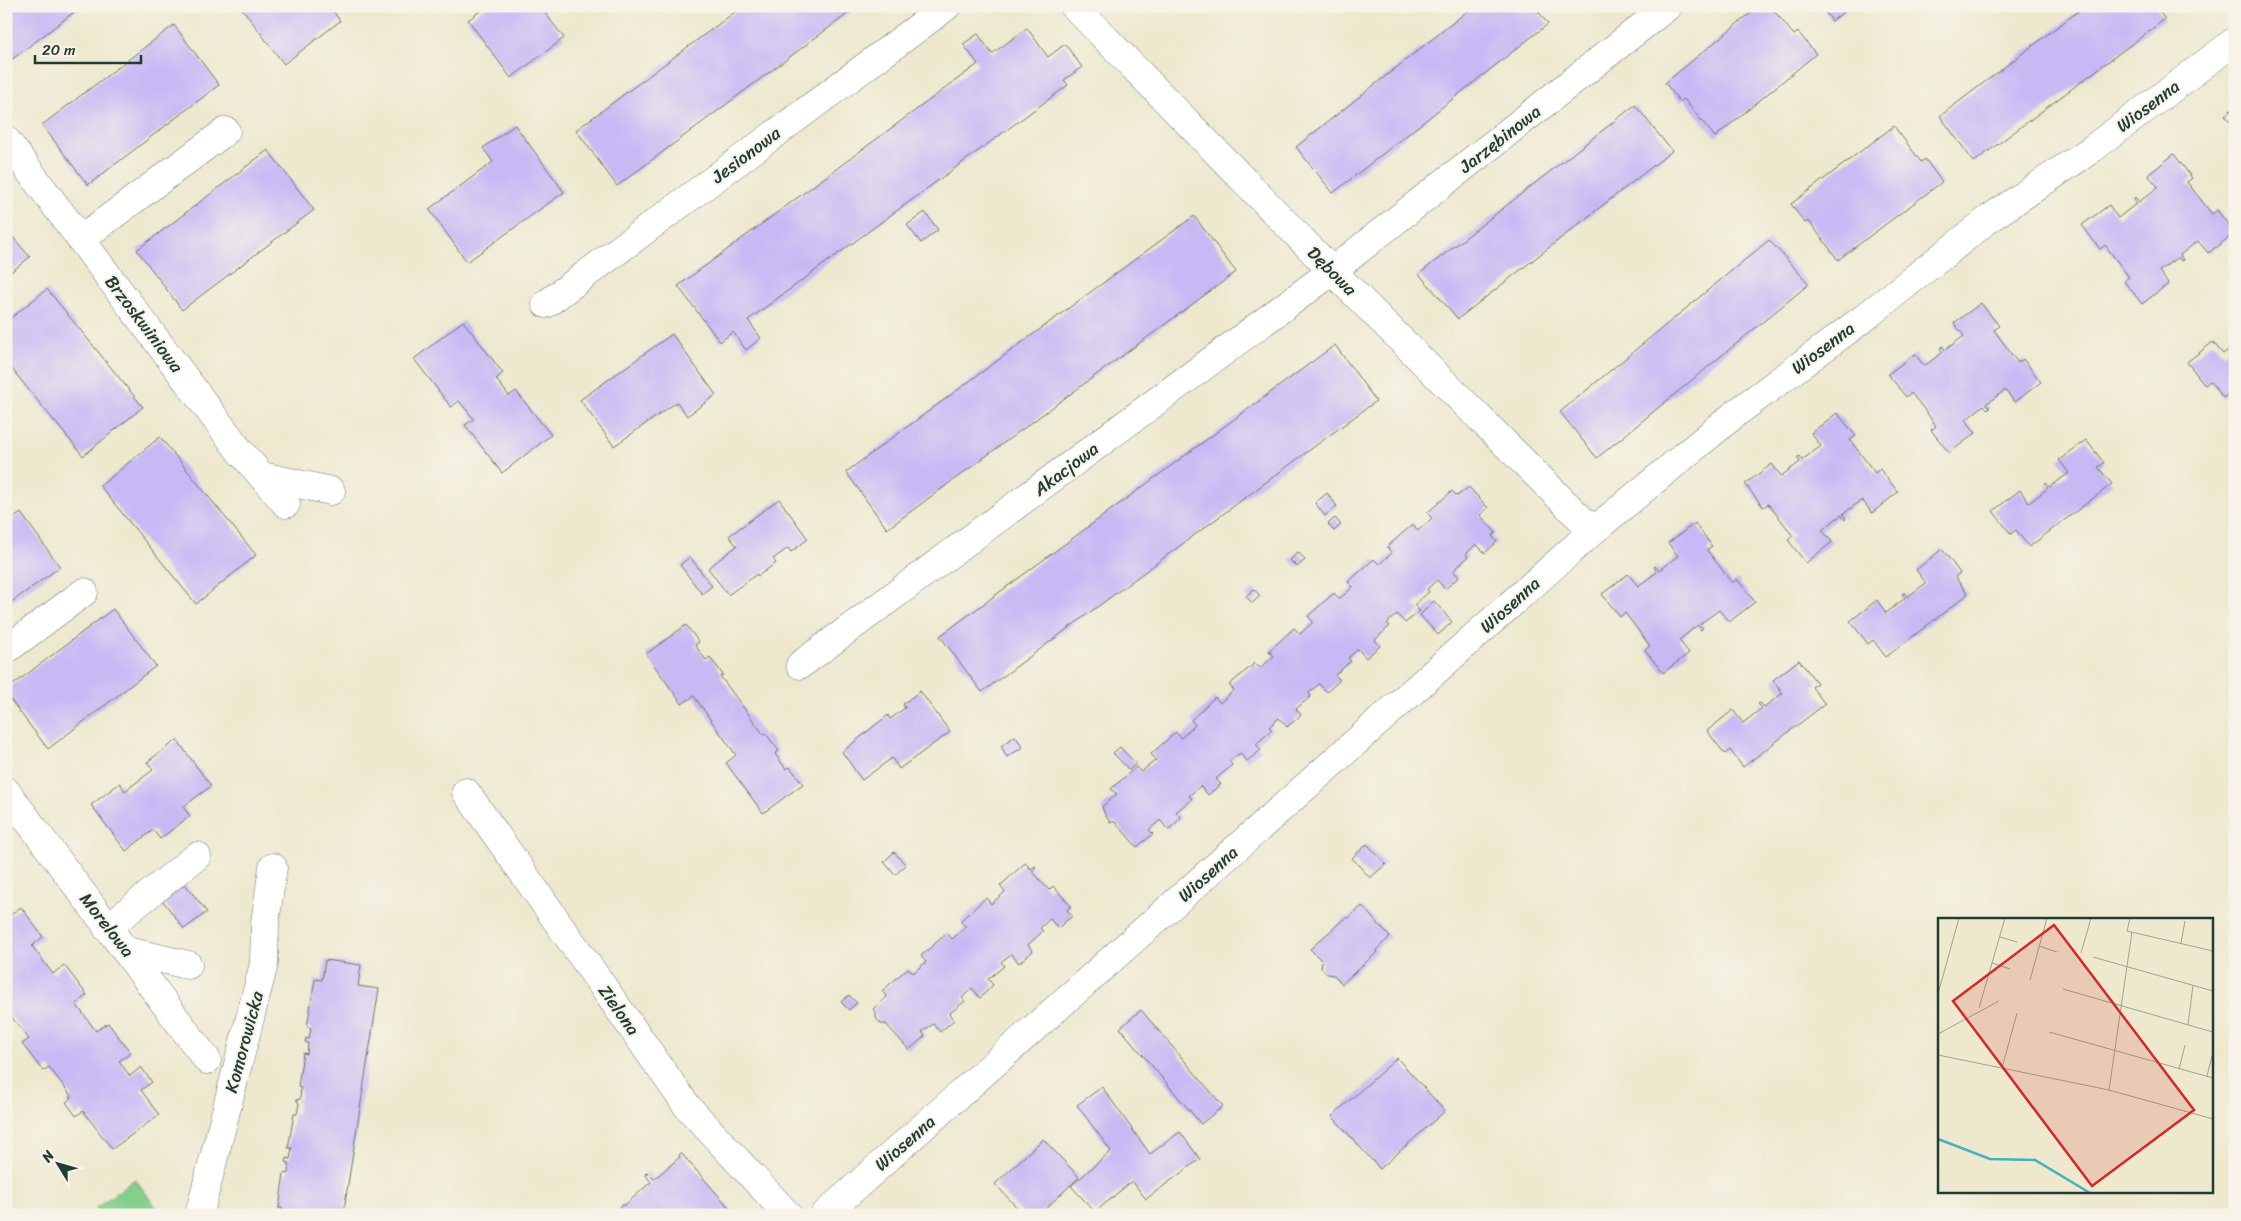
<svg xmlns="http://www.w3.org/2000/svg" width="2241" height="1221" font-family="Sriracha,sans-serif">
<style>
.green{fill:#84cf8c;stroke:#528660}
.building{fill:#c8b9f4}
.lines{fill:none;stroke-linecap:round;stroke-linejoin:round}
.minor-casing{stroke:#67796a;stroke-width:29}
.minor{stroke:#fff;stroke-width:28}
.labels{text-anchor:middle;stroke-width:4;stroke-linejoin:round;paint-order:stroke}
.street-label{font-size:18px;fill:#1f3d34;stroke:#f7f3e8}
.inset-river{fill:none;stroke:#43b1bf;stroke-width:2.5}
.inset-road{fill:none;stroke:#9ba490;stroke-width:1}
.view{fill:#d62828;fill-opacity:0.15;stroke:#d62828;stroke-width:2.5}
.inset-edge{fill:none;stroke:#1f3d34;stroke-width:2.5}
</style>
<rect width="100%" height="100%" fill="#f7f3e8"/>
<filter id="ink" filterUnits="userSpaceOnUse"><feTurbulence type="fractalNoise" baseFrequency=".02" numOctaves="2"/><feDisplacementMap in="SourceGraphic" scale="10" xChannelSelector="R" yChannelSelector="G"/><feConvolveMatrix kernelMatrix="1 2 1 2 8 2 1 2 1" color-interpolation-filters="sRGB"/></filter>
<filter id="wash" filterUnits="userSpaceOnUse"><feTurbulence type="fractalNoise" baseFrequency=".0096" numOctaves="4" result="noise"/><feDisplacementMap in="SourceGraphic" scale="20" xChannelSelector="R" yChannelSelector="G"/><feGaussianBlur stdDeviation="1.12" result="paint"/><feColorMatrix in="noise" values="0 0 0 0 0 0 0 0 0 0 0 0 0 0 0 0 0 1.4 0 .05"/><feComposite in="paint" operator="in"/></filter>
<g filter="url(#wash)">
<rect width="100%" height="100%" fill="#ede8ce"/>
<path class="green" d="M135,1179L162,1215H101L96,1208Z"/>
<g id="blocks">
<path class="building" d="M6,6H82L6,64Z
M240,6H330L340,21L284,64Z
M487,6H540L564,38L511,78L468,20Z
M743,6H858L617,186L576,130Z
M1474,6H1534L1548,24L1333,193L1296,147Z
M1759,6H1770L1794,35L1798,32L1816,54L1715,137L1684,99L1680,102L1665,83Z
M1821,6H1851L1832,21Z
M2085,6H2155L2165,19L1974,162L1940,116Z
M174,25L219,85L88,185L42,125Z
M1027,28L1048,57L1065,44L1082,67L1064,80L1068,85L748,320L761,338L746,350L733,332L720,342L678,286L978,64L963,44L978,34L992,54Z
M1635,105L1672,151L1458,319L1419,274Z
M2235,107V128L2225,115Z
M515,125L564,192L467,262L429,209L493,162L483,148Z
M1894,126L1921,162L1925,159L1942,182L1838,260L1809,221L1805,223L1791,204Z
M268,150L314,210L182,310L137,250Z
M2174,154L2192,178L2187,182L2212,214L2217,210L2235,233L2208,253L2198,241L2180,255L2183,260L2181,261L2178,257L2159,271L2168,284L2142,304L2124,281L2129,277L2105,245L2100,249L2082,225L2109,205L2118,218L2137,203L2134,199L2135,197L2139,202L2158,187L2148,175Z
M925,212L938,230L921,243L907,225Z
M1194,216L1236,272L887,529L846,472Z
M6,229L30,257L6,276Z
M1769,240L1809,284L1597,458L1560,412Z
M47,289L143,407L83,456L6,362V322Z
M1981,303L1999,326L1994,330L2018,363L2023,359L2041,382L2015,402L2005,390L1986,404L1990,408L1988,410L1984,405L1966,420L1976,433L1949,453L1931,430L1936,426L1924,409L1911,393L1906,397L1888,374L1915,354L1924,366L1943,352L1940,348L1942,346L1945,350L1964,336L1954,323Z
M463,321L503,373L496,379L509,396L516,391L551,435L502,473L465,425L474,419L459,401L451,407L414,359Z
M672,334L716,395L687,416L677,402L614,446L580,400Z
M2213,342L2223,354L2235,345V389L2223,398L2210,381L2205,385L2187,362Z
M1335,345L1376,401L982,692L940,636Z
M1837,413L1856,436L1850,440L1875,473L1880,469L1898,492L1872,513L1862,500L1843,514L1846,518L1845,520L1841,515L1822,530L1832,542L1806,563L1788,540L1793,536L1781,520L1768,504L1763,507L1745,484L1772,464L1781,476L1800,462L1797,458L1799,456L1802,460L1821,446L1811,433Z
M160,437L256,555L196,604L100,486Z
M2086,440L2104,463L2098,467L2112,484L2029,547L2016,530L2011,534L1993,511L2020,490L2029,503L2048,488L2045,484L2046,483L2050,487L2069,473L2059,460Z
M1469,487L1488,508L1480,515L1496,533L1492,536L1497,542L1485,553L1476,544L1466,554L1468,557L1453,571L1459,577L1445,589L1437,580L1427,589L1429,592L1414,605L1420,611L1405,623L1397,614L1387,623L1390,626L1375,640L1380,646L1366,658L1358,649L1348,658L1351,661L1335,675L1340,680L1327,692L1319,684L1309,693L1311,696L1296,709L1301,715L1287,727L1279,718L1269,727L1272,730L1256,744L1261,750L1247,761L1240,753L1229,761L1232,765L1216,779L1221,784L1208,795L1200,786L1189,796L1192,799L1176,812L1181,818L1168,830L1160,820L1149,830L1153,834L1137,847L1115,822H1110L1105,815L1102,807L1117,794L1111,789L1136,767L1141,772L1156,760L1151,754L1176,732L1181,738L1195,725L1191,720L1215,697L1220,703L1234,690L1229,685L1255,663L1260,668L1274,656L1269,651L1294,628L1300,634L1313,622L1308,616L1334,593L1339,599L1353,587L1348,582L1374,559L1379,564L1392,553L1387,547L1413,524L1418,531L1432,518L1427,513L1452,491L1457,496Z
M1327,493L1337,506L1325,516L1315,503Z
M779,499L808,539L791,552L788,548L773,559L776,563L758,576L757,574L728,595L708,568L737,546L729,536Z
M21,513L60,567L6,606V523Z
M1335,518L1341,525L1334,531L1328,524Z
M1695,523L1712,546L1707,550L1732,583L1737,579L1755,602L1729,622L1719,610L1700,624L1703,628L1701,630L1698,625L1679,640L1689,653L1663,673L1645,650L1650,646L1625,613L1620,617L1602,594L1628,574L1638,586L1657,572L1654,567L1655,566L1659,570L1678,556L1668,543Z
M1942,549L1960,573L1955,577L1968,594L1886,657L1873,640L1868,644L1850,621L1877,600L1886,613L1905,598L1902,594L1904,593L1907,597L1926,583L1916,570Z
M1298,552L1305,560L1297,567L1290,560Z
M690,557L712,586L702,594L680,565Z
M1254,589L1260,596L1252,603L1246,596Z
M1434,601L1452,622L1438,635L1420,615Z
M113,609L156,666L48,749L6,694V690Z
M686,625L699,642L695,645L706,660L710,657L723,675L720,676L764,735L766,734L779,751L775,754L786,769L790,767L803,784L763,813L726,763L736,755L715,726L694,696L682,704L646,654Z
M1799,660L1817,683L1812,687L1825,704L1743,767L1730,750L1725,754L1707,731L1733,710L1743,723L1762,708L1758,704L1760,703L1764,707L1783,693L1773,680Z
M920,691L950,732L899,769L892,758L862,780L842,752L888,715L890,719L905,708L903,704Z
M1015,736L1023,747L1007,757L1001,746Z
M177,740L211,786L183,807L190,816L160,839L153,830L126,851L91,805L120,783L125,791L153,770L147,762Z
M1120,747L1136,764L1129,770L1113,753Z
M1367,844L1386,864L1370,878L1352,858Z
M894,852L906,865L895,875L884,862Z
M1025,863L1031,869L1035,866L1036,867L1032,871L1049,890L1053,886L1071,906L1067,910L1072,916L1058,928L1050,919L1040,928L1043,931L1028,945L1033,951L1019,963L1011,954L1001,962L1004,966L988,979L993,985L980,998L972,988L962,998L965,1001L949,1014L954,1020L940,1032L933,1024L922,1032L925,1036L909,1050L886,1024H881L876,1018V1013L873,1009L887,997L882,991L908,968L913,973L926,962L921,956L947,933L952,939L966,927L960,921L986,898L991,904L1005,892L1000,886Z
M185,884L207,912L184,929L163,901Z
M1362,906L1390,937L1376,950L1377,952L1342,984L1334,975L1327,974L1321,968L1322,961L1310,949L1346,917L1347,919Z
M21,907L43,937L32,946L53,974L64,965L87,995L76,1004L96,1031L108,1023L131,1053L119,1061L130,1076L141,1067L152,1082L141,1090L159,1115L112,1149L83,1111L76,1116L66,1102L72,1097L49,1067L43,1071L22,1044L29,1039L6,1010V913L9,916Z
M325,960L361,965L358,986L379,989L345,1203L342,1215H282V1208H279L284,1173L288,1174L289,1163L286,1162L287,1158L290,1159L292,1148H288L294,1114H297L299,1103L296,1100L300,1099L301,1088L298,1087L303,1053L307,1054L308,1043L305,1042L306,1038L309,1039L311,1028L307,1027L315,979L322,980Z
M849,995L857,1003L849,1010L841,1002Z
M1141,1010L1223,1106L1201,1124L1120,1028Z
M1397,1058L1445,1111L1380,1169L1332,1116Z
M1102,1087L1150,1154L1180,1132L1200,1159L1146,1199L1132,1181L1095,1212L1071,1186L1111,1151L1077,1105Z
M1043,1139L1079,1177L1039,1215H1024L995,1184Z
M681,1153L733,1212L730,1215H614L622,1205H625L651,1182L645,1174L647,1172L654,1179L680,1157L679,1155Z"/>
</g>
</g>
<g filter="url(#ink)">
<use href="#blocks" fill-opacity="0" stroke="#67796a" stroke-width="1"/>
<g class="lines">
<g class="minor-casing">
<path id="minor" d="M1074,6L1345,284L1593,531
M6,140L239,450L286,504
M81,239L226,131
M546,304L947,6
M262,476L331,491
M6,650L84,592
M800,665L1323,278L1668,6
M6,791L207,1060
M466,792L687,1106L788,1215
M107,928L197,856
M127,951L188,965
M199,1215L264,964L265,923L273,867
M824,1215L1593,531L1735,414L1864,318L1990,218L2092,149L2235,41"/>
</g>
<use href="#minor" class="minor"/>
</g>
</g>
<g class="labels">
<g class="street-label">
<text transform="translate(2148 106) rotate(-37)" y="6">Wiosenna</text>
<text transform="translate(1500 139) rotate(-38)" y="6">Jarzębinowa</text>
<text transform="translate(746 155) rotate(-37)" y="6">Jesionowa</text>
<text transform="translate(1332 271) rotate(45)" y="6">Dębowa</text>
<text transform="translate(144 324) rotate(53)" y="6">Brzoskwiniowa</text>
<text transform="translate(1823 348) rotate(-37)" y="6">Wiosenna</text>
<text transform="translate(1066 469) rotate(-37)" y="6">Akacjowa</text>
<text transform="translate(1510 605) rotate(-42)" y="6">Wiosenna</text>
<text transform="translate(1208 874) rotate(-42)" y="6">Wiosenna</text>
<text transform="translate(107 925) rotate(52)" y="6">Morelowa</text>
<text transform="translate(619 1010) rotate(55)" y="6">Zielona</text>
<text transform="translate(244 1042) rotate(-75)" y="6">Komorowicka</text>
<text transform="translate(905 1143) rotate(-41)" y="6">Wiosenna</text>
</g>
</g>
<g transform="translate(1938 918)">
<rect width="275" height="275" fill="#ede8ce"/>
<path class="inset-river" d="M0,221L52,241L97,242L152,275"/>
<path class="inset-road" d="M192,0L189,13L275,33M62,19L79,24M243,25L247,3M101,28L119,34M143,35L153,0M155,39L275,73M54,45L72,51M92,62L109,0M125,71L275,114M0,76L21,0M41,90L67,0M250,107L255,67M111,114L275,160M0,116L61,83M0,137L171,172L275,201M64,150L79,95M241,151L247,127M269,158L275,134M171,172L194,14"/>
<path class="view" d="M116,7L256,192L154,268L15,83Z"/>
<rect width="275" height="275" class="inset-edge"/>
</g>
<rect width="2241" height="1221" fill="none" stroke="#f7f3e8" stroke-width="25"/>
<g transform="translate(58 1164) rotate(307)" stroke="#f7f3e8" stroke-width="4" paint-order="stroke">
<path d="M0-4L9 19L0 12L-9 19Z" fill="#1f3d34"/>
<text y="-8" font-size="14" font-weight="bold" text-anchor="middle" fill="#1f3d34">N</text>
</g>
<path d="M35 55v8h106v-8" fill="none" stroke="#1f3d34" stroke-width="2.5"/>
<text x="42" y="55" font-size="15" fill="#1f3d34" stroke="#f7f3e8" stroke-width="4" paint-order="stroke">20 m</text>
</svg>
